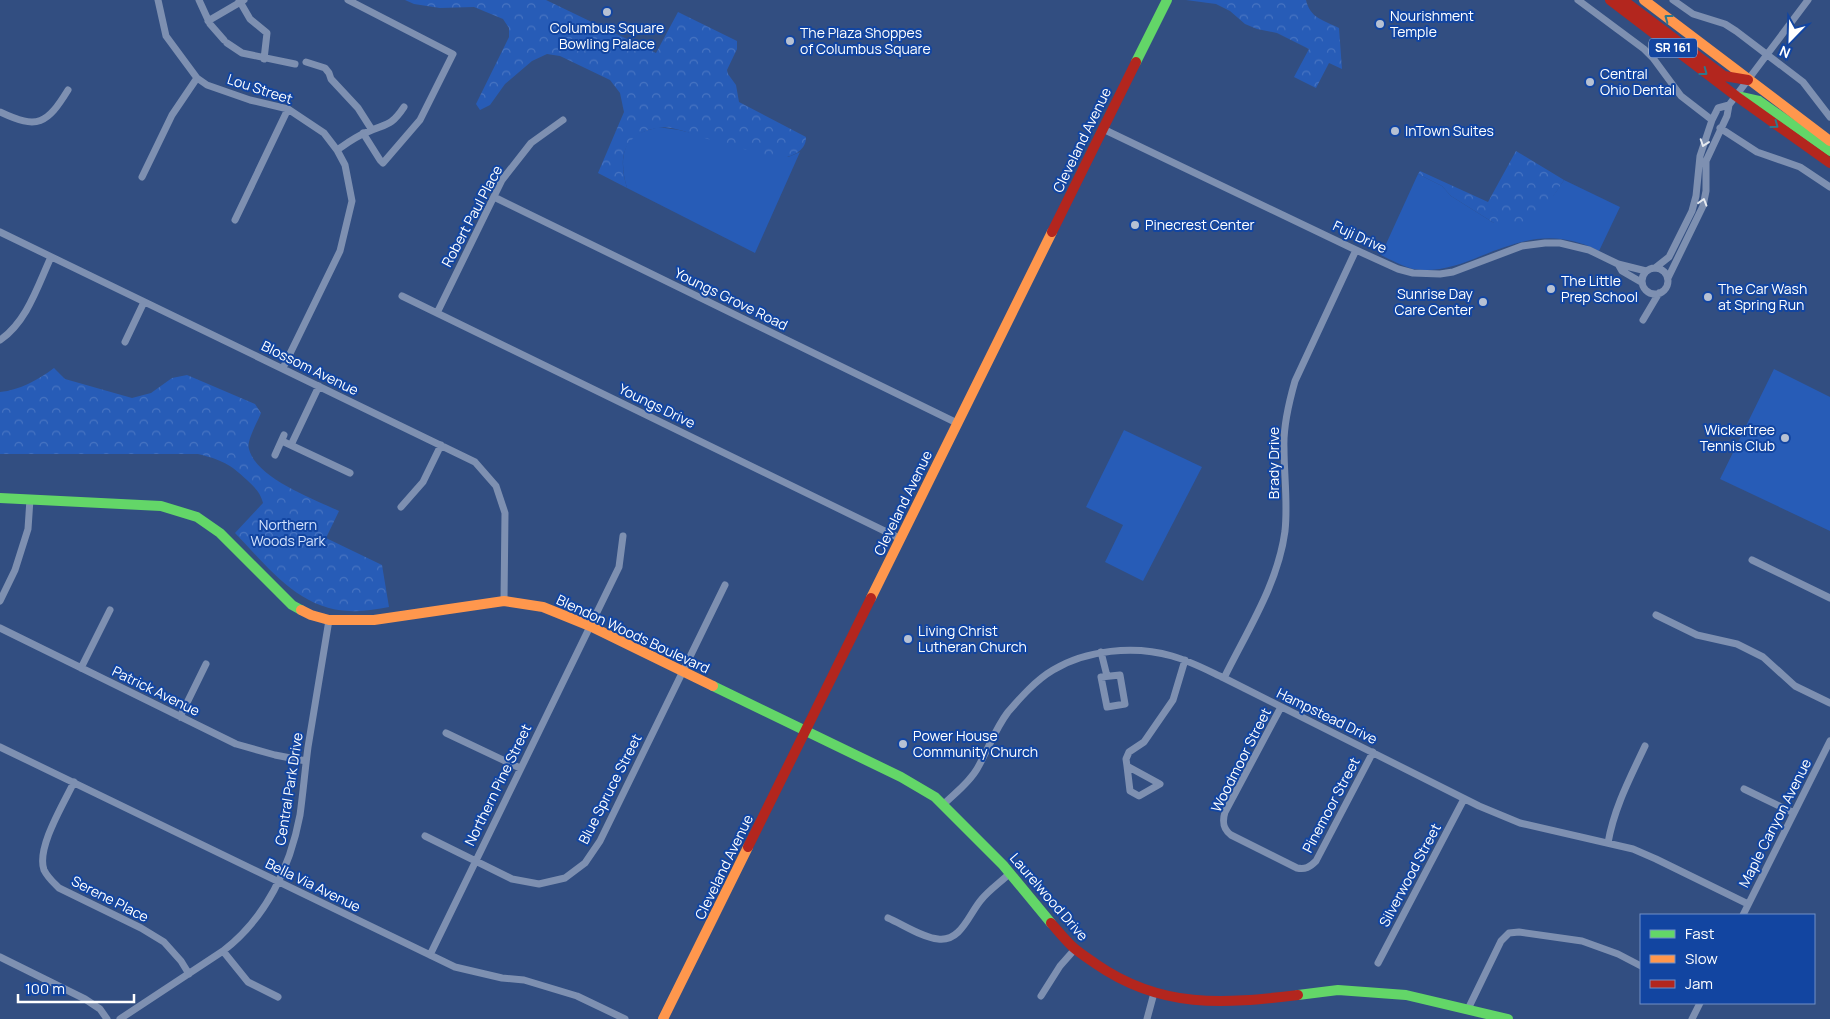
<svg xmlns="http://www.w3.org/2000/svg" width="1830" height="1019" font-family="Manrope,sans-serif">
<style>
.green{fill:#275cb7}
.forest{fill:url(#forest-crowns)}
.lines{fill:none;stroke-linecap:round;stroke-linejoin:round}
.street{stroke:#7e90b1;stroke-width:7}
.fast{stroke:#63d668;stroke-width:10}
.slow{stroke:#ff974d;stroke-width:10}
.jam{stroke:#b3261e;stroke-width:10}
.oneway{stroke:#2e788d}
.oneway2{stroke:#e5e9ef}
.poi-dot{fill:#b7c1d3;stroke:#1245a1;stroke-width:2}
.labels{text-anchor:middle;stroke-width:4;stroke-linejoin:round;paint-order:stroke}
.shield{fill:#1245a1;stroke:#b8c7e3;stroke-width:1}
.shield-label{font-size:12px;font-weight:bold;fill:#fff}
.poi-label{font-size:14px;fill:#fff;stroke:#1245a1;text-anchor:start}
.street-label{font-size:14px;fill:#fff;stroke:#1245a1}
.park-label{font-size:14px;fill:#d5e4fe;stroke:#1245a1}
</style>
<defs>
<pattern id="forest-crowns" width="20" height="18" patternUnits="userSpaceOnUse" patternTransform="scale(1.25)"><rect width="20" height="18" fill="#275cb7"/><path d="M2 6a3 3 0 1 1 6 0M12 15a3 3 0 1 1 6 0" fill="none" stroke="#4774c2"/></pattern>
</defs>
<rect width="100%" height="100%" fill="#324e81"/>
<path class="green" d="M658,127L679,130L788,157L800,152L755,253L627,188C622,172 619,147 635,136C641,131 651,130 658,127Z
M1418,174L1442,186L1451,196L1494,223L1553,196L1564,180L1620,207L1599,251C1555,229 1523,239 1481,256C1460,265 1436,273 1413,269C1402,266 1391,260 1381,255Z
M1774,369L1830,397V531L1720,479Z
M1124,430L1202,467L1143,581L1105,562L1123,525L1086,507Z"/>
<path class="forest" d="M405,0H546L656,53L678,12L737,41V49L727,70L728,74L736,85L739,102L806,137C806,152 791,157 778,159C753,152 727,144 701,137C688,133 670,125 657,128C622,134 618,159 627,188L598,173L624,112L620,93L610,80L560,56L547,54L532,61L505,84L490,105L480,110L476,104L509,37V28L503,19L474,7L440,8L414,4Z
M1186,0H1306C1310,18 1323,20 1339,28L1342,69L1329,63L1316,88L1294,77L1309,49L1277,33L1257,29L1245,24L1230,11L1216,4Z
M1516,151L1564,180L1537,221L1528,227L1517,229L1494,223L1451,196L1442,186L1418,174L1420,171L1488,202Z
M54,368L65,379L132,398L151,393L172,378L187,375L255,404L261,413C258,421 246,441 249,449C256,478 314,499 339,511L326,538L382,565L389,607C376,609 363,612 350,611C299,610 267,566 235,533L263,503C260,492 255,488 247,480C230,464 222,460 198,454H0V392C20,390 38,380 54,368Z"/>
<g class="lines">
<path class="street" d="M158,0L166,36L197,78L207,85L250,100L288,109L324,133L337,150L345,165L352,201L340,251L283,368
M199,0L210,24L224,40
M239,0L250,19L267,33L264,59
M348,0L453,54L420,120L383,163L380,160L363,133
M1578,0L1644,49L1653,58L1681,96L1712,120
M1673,0L1693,14L1725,24L1736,31L1803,82L1830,117
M208,21L244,0
M227,43L242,53L295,64
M306,62L325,68L329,73L331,79L358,108L372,130
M0,112C38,130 47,124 68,90
M1720,128L1757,152L1800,167L1830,187
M1103,129L1356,250L1398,269L1413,273L1440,274L1453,272L1522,246L1545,243H1560L1589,250L1618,264L1646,271
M337,150C346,144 355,137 365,133C386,123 390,128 404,107
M142,177L172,115L197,78
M494,197L957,423
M235,220L288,109
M0,232L475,462L496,486L505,513L504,601
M1618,264L1622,271L1641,282
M1642 281a13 13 0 1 1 26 0a13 13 0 1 1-26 0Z
M1655,268L1669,257L1692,211L1696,196L1700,156L1712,120L1718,108L1729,105
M1668,278L1703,206L1706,191V161L1727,116L1729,105L1808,0
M402,296L901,539
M437,313L502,180L531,143L563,120
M1643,320L1659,293
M0,340C27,322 38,285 51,257
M125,342L144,302
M282,441L350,473
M291,445L319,386
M275,455L284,435
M401,507L423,482L441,445
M1752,560L1830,598
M0,601L15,570L28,529L30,499
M1656,615L1697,635L1737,644L1763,657L1795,686L1830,703
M0,628L236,744L275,755L306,761
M1101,652L1107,676
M81,668L110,610
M1120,675L1125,704L1107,707L1101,677Z
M1224,678C1247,631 1278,584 1285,531C1288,503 1284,476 1284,448C1283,426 1289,402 1295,381L1356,250
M1281,707L1225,812C1222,822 1223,829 1231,835L1297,868C1305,870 1310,867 1316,861L1373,752
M180,717L206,664
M446,733L520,768
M0,747L455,967L502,978L524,980L577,996L625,1019
M1127,766L1126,759L1129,752L1144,742L1173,700L1185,660
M1127,766L1160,784L1139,796L1130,791Z
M74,782C64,803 36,848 44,870C48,878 53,882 59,888L141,928L164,942L181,961L189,974
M1744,789L1794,813
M943,805C954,794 969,783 977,769C988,750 995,729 1008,712C1021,697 1036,680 1053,670C1086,650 1134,645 1172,656C1190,661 1207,670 1224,678L1479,806L1520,823L1633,849L1656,859L1748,904
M425,836L512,879L539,884L565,878L585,863L600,841L725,585
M1608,843C1614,808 1630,778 1645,746
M1743,915L1830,741
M888,918C902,924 923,938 938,939C961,942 969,914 981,900C989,890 1001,882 1010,873
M223,951L248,982L278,997
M430,955L619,567L623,536
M0,957L85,999L100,1009L107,1019
M1378,963L1464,799
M1041,996L1060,966L1075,949
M1468,1009L1501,941L1509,933L1519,932L1582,941L1618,954L1641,966
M120,1019L223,951C266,918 290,868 300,815C303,793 305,770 308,747C315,705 322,662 329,620
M1147,1019L1154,993
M1692,1019L1700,1003"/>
<path class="fast" d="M1136,62L1167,0
M1741,97L1759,101L1830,151
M0,498L161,506L197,517L220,533L292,605L301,610
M713,686L901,777L935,797L1003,865L1051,923
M1298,995L1338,990L1406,995L1508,1019"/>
<path class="slow" d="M1644,0L1830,141
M871,598L1052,232
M301,610L311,615L329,620H374L504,601L543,607L590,626L713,686
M663,1019L748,847"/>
<path class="jam" d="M1610,0L1736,96L1830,163
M1623,0L1724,76L1748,80
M1052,232L1136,62
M748,847L871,598
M1051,923C1059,932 1066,941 1074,948C1081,954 1089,959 1096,964C1161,1009 1223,1004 1298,995"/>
</g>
<defs><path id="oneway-chevron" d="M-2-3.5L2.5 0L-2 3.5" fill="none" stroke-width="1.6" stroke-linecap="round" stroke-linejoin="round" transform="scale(1.25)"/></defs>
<g class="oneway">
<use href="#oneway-chevron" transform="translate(1668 18) rotate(-143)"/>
<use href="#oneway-chevron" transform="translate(1704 72) rotate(37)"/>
<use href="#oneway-chevron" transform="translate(1775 125) rotate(36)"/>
</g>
<g class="oneway2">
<use href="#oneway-chevron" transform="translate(1704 143) rotate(109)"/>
<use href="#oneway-chevron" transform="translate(1703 202) rotate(-73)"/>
</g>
<g class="poi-dot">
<circle cx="607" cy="12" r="5"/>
<circle cx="1380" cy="24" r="5"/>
<circle cx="790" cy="41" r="5"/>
<circle cx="1590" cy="82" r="5"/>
<circle cx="1395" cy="131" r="5"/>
<circle cx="1135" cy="225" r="5"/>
<circle cx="1551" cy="289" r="5"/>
<circle cx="1708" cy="297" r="5"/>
<circle cx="1483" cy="302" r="5"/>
<circle cx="1785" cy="438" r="5"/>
<circle cx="908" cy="639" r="5"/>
<circle cx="903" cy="744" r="5"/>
</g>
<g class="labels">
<rect class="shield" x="1649" y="38.5" width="48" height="19" rx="4"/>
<g class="shield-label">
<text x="1673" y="52">SR 161</text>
</g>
<g class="poi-label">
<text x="1390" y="21">Nourishment<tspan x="1390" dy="16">Temple</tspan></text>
<text x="607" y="33" text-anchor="middle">Columbus Square<tspan x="607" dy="16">Bowling Palace</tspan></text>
<text x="800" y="38">The Plaza Shoppes<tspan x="800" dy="16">of Columbus Square</tspan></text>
<text x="1600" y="79">Central<tspan x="1600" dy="16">Ohio Dental</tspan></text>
<text x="1405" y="136">InTown Suites</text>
<text x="1145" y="230">Pinecrest Center</text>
<text x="1561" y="286">The Little<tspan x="1561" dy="16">Prep School</tspan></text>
<text x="1718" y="294">The Car Wash<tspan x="1718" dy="16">at Spring Run</tspan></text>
<text x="1473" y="299" text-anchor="end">Sunrise Day<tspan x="1473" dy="16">Care Center</tspan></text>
<text x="1775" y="435" text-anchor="end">Wickertree<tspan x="1775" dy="16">Tennis Club</tspan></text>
<text x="918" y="636">Living Christ<tspan x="918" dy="16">Lutheran Church</tspan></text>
<text x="913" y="741">Power House<tspan x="913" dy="16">Community Church</tspan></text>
</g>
<g class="street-label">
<text transform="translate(260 89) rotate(18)" y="5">Lou Street</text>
<text transform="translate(1082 140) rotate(-64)" y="5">Cleveland Avenue</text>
<text transform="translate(472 216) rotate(-62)" y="5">Robert Paul Place</text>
<text transform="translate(1360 237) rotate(25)" y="5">Fuji Drive</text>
<text transform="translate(731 299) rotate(26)" y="5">Youngs Grove Road</text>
<text transform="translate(310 368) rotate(26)" y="5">Blossom Avenue</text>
<text transform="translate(657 406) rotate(26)" y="5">Youngs Drive</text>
<text transform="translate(1274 463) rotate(-90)" y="5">Brady Drive</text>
<text transform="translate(903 503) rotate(-64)" y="5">Cleveland Avenue</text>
<text transform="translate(633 634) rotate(25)" y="5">Blendon Woods Boulevard</text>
<text transform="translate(156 691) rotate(26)" y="5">Patrick Avenue</text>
<text transform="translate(1327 716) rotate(26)" y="5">Hampstead Drive</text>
<text transform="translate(1241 760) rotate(-63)" y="5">Woodmoor Street</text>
<text transform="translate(498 785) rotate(-64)" y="5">Northern Pine Street</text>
<text transform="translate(289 789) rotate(-81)" y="5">Central Park Drive</text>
<text transform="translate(610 789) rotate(-63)" y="5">Blue Spruce Street</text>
<text transform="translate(1331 805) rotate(-62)" y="5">Pinemoor Street</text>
<text transform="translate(1775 823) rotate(-63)" y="5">Maple Canyon Avenue</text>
<text transform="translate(724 867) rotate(-64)" y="5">Cleveland Avenue</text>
<text transform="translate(1410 875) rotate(-62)" y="5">Silverwood Street</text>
<text transform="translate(313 885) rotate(26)" y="5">Bella Via Avenue</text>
<text transform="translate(1049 897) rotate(49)" y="5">Laurelwood Drive</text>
<text transform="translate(110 899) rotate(27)" y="5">Serene Place</text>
</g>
<g class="park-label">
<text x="288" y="530">Northern<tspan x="288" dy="16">Woods Park</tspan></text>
</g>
</g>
<rect x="1640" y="914" width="175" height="90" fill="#1245a1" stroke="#718fc7"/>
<rect x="1650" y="930" width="25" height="8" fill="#63d668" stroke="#718fc7"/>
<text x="1685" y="939" font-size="15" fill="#ffffff">Fast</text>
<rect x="1650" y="955" width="25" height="8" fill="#ff974d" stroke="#718fc7"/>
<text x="1685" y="964" font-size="15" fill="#ffffff">Slow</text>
<rect x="1650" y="980" width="25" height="8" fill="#b3261e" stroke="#718fc7"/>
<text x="1685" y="989" font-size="15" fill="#ffffff">Jam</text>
<g transform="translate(1790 40) rotate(203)" stroke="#1245a1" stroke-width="4" paint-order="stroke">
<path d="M0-4L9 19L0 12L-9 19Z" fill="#ffffff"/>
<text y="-8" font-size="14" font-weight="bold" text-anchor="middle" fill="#ffffff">N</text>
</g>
<path d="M18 994v8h116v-8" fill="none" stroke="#ffffff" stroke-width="2.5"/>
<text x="25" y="994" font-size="15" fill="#ffffff" stroke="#1245a1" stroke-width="4" paint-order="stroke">100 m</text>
</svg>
